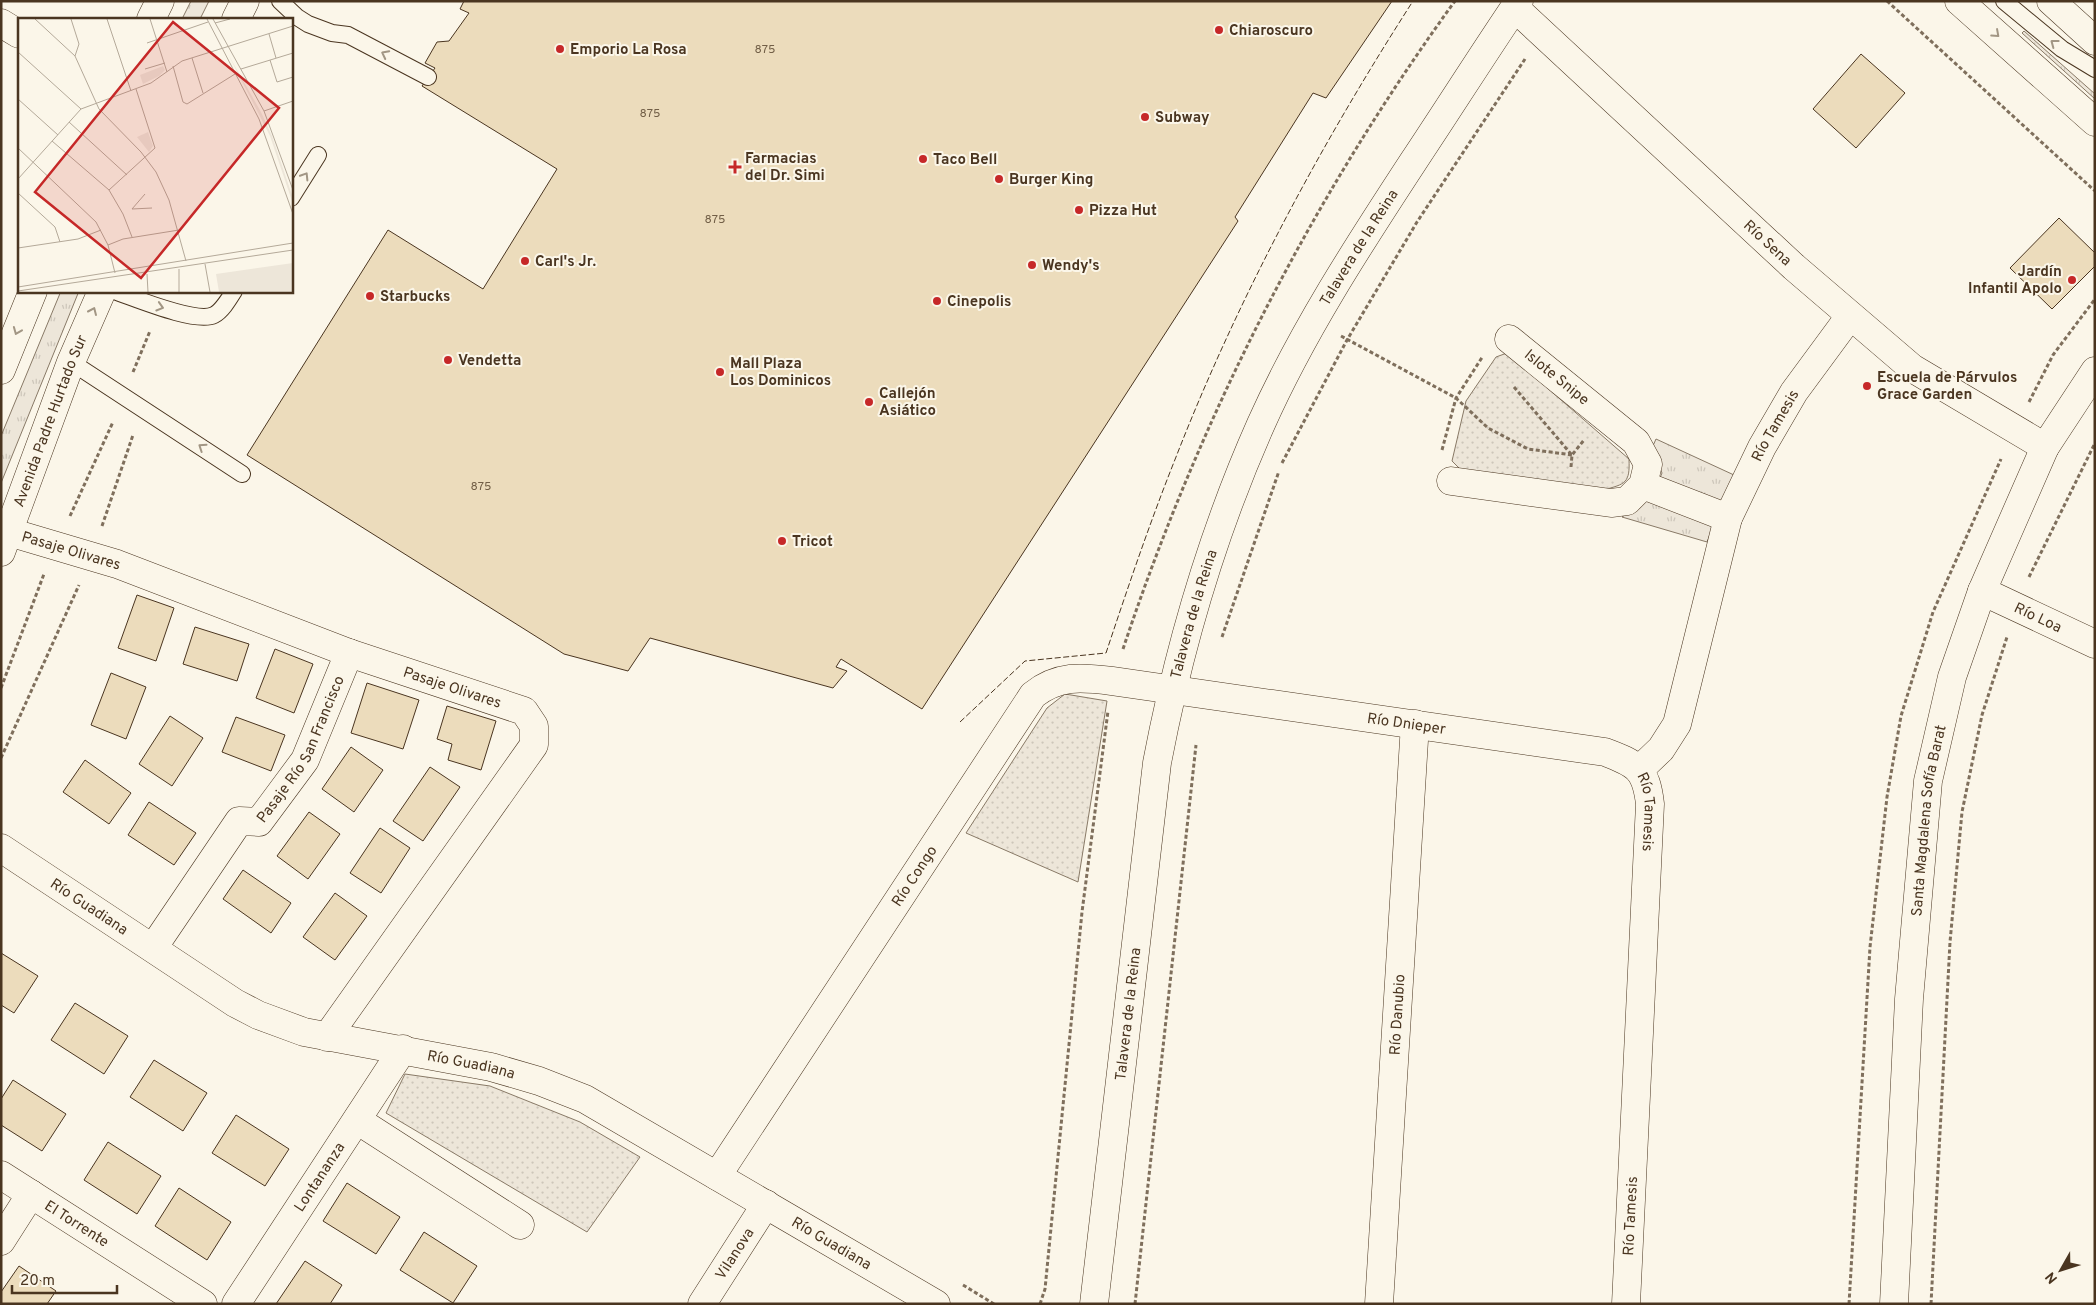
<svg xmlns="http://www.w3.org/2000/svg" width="2096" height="1305" font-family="Overpass,sans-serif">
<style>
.grass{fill:url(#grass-tufts);stroke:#887966}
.park{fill:url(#park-dots);stroke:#887966}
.building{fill:#ecdcbc;stroke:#4a3520}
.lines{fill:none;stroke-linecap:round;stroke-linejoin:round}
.lane-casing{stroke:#4a3520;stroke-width:18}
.street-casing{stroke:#4a3520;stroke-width:29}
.secondary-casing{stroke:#4a3520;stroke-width:29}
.primary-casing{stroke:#4a3520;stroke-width:29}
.path{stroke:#7f6f5c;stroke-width:3;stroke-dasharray:4 2.5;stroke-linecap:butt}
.lane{stroke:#fbf6e9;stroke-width:16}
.street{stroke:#fbf6e9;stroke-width:28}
.secondary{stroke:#fbf6e9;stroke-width:28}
.primary{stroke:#fbf6e9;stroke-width:28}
.fence{stroke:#4a3520;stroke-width:1;stroke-dasharray:6 2.5;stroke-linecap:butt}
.oneway{stroke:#a29684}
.poi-dot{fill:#c62828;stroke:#fbf6e9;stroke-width:2}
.labels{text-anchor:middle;stroke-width:4;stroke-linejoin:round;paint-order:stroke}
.number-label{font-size:12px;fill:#725f47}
.poi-label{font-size:15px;font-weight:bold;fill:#4a3520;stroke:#fbf6e9;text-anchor:start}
.street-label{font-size:15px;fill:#4a3520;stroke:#fbf6e9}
.inset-road{fill:none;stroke:#b4a999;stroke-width:1}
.view{fill:#c62828;fill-opacity:0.15;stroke:#c62828;stroke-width:2.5}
.inset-edge{fill:none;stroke:#4a3520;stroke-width:2.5}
</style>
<defs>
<pattern id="grass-tufts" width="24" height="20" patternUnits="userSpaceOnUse" patternTransform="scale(1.25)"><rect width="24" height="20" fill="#ede6d9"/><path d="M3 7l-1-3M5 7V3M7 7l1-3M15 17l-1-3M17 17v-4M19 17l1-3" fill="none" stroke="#cdc6ba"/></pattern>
<pattern id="park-dots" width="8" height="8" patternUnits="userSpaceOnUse" patternTransform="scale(1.25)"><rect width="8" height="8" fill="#ede6d9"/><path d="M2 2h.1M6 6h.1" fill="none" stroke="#cdc6ba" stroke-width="1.8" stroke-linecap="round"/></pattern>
</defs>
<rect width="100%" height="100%" fill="#fbf6e9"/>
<path class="grass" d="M191,1H209L200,19H182Z
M2024,31L2095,94V99L2022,33Z
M61,291H79L1,483V436Z
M1656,439L1734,475L1707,542L1622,517L1652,497L1662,473L1652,448Z"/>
<path class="park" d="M1507,353L1629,459C1630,483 1626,484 1603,490L1462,471L1452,461L1466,401L1496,357Z
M1065,694L1107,701L1078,882L966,833L1047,708Z
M405,1074L490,1086L580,1122L640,1157L587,1232L386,1113Z"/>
<path class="building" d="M464,1H1392L1326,98L1313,93L1235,217L1238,221L922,709L841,659L836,667L847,671L833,688L650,638L628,671L564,654L247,455L388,230L483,289L557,169L422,86L435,68L425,63L437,42L449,41L469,13L460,9Z
M1861,54L1905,93L1856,148L1813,109Z
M2059,218L2095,253V266L2052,309L2010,268Z
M137,595L174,608L156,661L118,648Z
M195,627L249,644L237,681L183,664Z
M275,649L313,664L294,713L256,698Z
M111,673L146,687L126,739L91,725Z
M367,683L419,700L403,749L351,733Z
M447,706L496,721L481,770L448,760L452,744L437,739Z
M170,716L203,738L172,786L139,764Z
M236,717L285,735L271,771L222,752Z
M351,747L383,770L354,812L322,789Z
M85,760L131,793L109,824L63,792Z
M430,767L460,787L423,841L393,821Z
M149,802L196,833L174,865L128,835Z
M309,812L340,834L308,879L277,856Z
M380,828L410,848L381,893L350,873Z
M243,870L291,903L271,933L223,899Z
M335,893L367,916L335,960L303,937Z
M1,953L38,976L14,1013L1,1005Z
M75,1003L128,1036L104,1074L51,1040Z
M154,1060L207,1093L183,1131L130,1097Z
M13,1080L66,1114L42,1151L1,1125V1099Z
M236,1115L289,1149L265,1186L212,1153Z
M108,1142L161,1176L137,1214L84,1180Z
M347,1183L400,1217L376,1254L323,1221Z
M179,1188L231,1222L207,1260L155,1226Z
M424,1232L477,1266L453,1303L400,1270Z
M305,1261L342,1285L330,1304H276Z
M19,1266L56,1291L47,1304H1V1292Z"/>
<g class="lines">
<g class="lane-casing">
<path id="lane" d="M280,1L297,17L308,24L332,33L348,35L428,77
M2004,1L2062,49L2095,69
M291,198L318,155
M114,291C135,298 196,324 214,315C222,311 229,299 234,291
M71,362L242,474"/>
</g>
<g class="street-casing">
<g id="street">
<path id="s1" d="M1515,8L1794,267L1912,368L2045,447"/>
<path d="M1,23L19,34"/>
<path d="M1451,481L1611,503L1627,501L1643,485L1648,464L1636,442L1509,339"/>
<path d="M1643,485L1728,518"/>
<path id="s2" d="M9,532L117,564L349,653L524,711L534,726V745L327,1037"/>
<path id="s3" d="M1982,591L2095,644"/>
<path id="s4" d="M1639,770L1661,749L1677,724L1728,518L1762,447L1794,392L1850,316"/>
<path id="s5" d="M153,948L239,821L259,822L305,760L349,653"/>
<path d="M357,1120L520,1225"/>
<path id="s6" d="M1,1175L203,1304"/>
<path id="s7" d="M717,1176L1033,695C1058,675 1081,677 1112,681L1605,752C1637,764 1646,769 1650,804L1626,1304"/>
<path d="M1,1241L31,1194"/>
<path id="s8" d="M236,1304L403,1049"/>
<path id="s9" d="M702,1304L766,1204"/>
<path id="s10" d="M1379,1304L1415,724"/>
<path id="s11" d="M1894,1304L1909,999L1928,781L1952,677L1982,591L2045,447L2095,371"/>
</g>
</g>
<g class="secondary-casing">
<g id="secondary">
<path id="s12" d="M1,848L235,1003L258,1015L304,1032L491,1067L539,1081L585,1099L936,1304"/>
<path id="s13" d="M1094,1304L1157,763C1179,647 1213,532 1261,424C1302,332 1358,246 1413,162C1449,108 1483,54 1519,1"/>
</g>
</g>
<g class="primary-casing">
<g id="primary">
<path d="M1959,1L2095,122"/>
<path d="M2051,1L2095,41"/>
<path d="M151,19L160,1"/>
<path d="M236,19L245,1"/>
<path d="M1,370L33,291"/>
<path id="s14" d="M1,552L71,362L102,291"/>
</g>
</g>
<path class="path" d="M1887,1L2095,191
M1341,336L1456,398L1488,428L1528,449L1572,455
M133,372L150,331
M1514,387L1571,454
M2029,402L2053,355L2095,299
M1442,450L1456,398L1483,356
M1282,463L1347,340L1417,222L1525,59
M1571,467L1572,455L1584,440
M70,516L113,422
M102,526L133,435
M2029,577L2095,443
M1222,637L1279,471
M1123,649C1200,418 1311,199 1455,1
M1,688L44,574
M1,758L79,585
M963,1285L994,1304
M1040,1304L1045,1289L1082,912L1108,711
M1135,1304L1196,745
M1849,1304L1870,947L1887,797L1901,716L1933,612L2001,459
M1931,1304L1950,942L1962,812L1982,715L2007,637"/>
<use href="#lane" class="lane"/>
<use href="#street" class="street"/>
<use href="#secondary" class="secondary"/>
<use href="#primary" class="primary"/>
<path class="fence" d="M960,722L1025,661L1106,653C1128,587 1150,522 1176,457C1238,298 1321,144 1413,1"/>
</g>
<defs><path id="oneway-chevron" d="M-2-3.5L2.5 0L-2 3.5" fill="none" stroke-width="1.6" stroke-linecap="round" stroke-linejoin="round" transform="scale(1.25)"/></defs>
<g class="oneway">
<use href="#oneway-chevron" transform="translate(1996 34) rotate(42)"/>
<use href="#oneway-chevron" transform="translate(2054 43) rotate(-143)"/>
<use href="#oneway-chevron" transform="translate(385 54) rotate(-153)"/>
<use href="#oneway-chevron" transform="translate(305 176) rotate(-58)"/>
<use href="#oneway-chevron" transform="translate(160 307) rotate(17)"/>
<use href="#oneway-chevron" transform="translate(93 311) rotate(-66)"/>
<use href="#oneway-chevron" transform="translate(17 331) rotate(112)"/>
<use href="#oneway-chevron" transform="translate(202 447) rotate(-146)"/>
</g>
<g class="poi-dot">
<circle cx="1219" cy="30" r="5"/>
<circle cx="560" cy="49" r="5"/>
<circle cx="1145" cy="117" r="5"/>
<circle cx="923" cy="159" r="5"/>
<path d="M732.5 159.5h5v5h5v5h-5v5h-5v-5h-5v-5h5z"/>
<circle cx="999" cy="179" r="5"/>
<circle cx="1079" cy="210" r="5"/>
<circle cx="525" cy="261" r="5"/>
<circle cx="1032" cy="265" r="5"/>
<circle cx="2072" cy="280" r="5"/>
<circle cx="370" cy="296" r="5"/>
<circle cx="937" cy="301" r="5"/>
<circle cx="448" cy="360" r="5"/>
<circle cx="720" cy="372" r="5"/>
<circle cx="1867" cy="386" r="5"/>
<circle cx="869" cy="402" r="5"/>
<circle cx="782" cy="541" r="5"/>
</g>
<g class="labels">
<g class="number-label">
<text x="765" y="53">875</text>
<text x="650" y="117">875</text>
<text x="715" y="223">875</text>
<text x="481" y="490">875</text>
</g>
<g class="poi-label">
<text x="1229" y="35">Chiaroscuro</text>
<text x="570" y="54">Emporio La Rosa</text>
<text x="1155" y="122">Subway</text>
<text x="745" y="163">Farmacias<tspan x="745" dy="17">del Dr. Simi</tspan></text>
<text x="933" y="164">Taco Bell</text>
<text x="1009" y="184">Burger King</text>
<text x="1089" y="215">Pizza Hut</text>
<text x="535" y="266">Carl's Jr.</text>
<text x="1042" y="270">Wendy's</text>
<text x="2062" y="276" text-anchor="end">Jardín<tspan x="2062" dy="17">Infantil Apolo</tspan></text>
<text x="380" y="301">Starbucks</text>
<text x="947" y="306">Cinepolis</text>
<text x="458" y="365">Vendetta</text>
<text x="730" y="368">Mall Plaza<tspan x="730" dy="17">Los Dominicos</tspan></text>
<text x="1877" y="382">Escuela de Párvulos<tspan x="1877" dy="17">Grace Garden</tspan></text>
<text x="879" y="398">Callejón<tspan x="879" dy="17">Asiático</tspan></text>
<text x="792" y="546">Tricot</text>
</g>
<g class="street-label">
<text dy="5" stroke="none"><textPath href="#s1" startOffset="345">Río Sena</textPath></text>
<text dy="5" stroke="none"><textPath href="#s13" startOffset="1102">Talavera de la Reina</textPath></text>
<text transform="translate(1557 377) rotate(39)" y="5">Islote Snipe</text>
<text dy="5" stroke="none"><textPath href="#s14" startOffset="140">Avenida Padre Hurtado Sur</textPath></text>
<text dy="5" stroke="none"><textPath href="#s4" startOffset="376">Río Tamesis</textPath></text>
<text dy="5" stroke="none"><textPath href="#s2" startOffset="65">Pasaje Olivares</textPath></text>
<text dy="5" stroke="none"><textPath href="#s13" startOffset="698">Talavera de la Reina</textPath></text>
<text dy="5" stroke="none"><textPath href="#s3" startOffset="62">Río Loa</textPath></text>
<text dy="5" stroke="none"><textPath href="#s2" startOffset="470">Pasaje Olivares</textPath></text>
<text dy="5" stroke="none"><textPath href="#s7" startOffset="956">Río Dnieper</textPath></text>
<text dy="5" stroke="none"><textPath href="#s5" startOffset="258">Pasaje Río San Francisco</textPath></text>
<text dy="5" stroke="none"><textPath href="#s7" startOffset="1239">Río Tamesis</textPath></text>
<text dy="5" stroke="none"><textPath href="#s11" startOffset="485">Santa Magdalena Sofía Barat</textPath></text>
<text dy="5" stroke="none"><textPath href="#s7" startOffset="359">Río Congo</textPath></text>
<text dy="5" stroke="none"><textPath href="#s12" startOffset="106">Río Guadiana</textPath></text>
<text dy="5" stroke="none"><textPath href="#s13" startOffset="292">Talavera de la Reina</textPath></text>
<text dy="5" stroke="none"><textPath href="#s10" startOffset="290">Río Danubio</textPath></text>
<text dy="5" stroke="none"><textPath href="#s12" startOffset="526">Río Guadiana</textPath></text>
<text dy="5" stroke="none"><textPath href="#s8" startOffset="152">Lontananza</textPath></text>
<text transform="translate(1630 1216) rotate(-87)" y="5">Río Tamesis</text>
<text dy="5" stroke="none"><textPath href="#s6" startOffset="90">El Torrente</textPath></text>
<text dy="5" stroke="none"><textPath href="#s12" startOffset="931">Río Guadiana</textPath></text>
<text dy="5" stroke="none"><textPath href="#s9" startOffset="60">Vilanova</textPath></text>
</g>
</g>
<g transform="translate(18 18)">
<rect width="275" height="275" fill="#fbf6e9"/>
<path d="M210,36L243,94L254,118L274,177L275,186L252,118Z" fill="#ede6d9"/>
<path d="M145,48L147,52L141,58L125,66L122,57ZM130,114L135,128L131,134L119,119ZM275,245V274H201L198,256Z" fill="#ede6d9"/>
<path class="inset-road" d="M17,1L57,38L81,91L123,134L138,154L151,182L168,243M53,1L61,26L57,38M89,1L113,73M132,1L149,54M189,1L241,101L275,196M195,1L246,93L275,172M197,5L212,1M251,16L258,40M129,25L190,4M0,34L63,91M174,40L185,75M252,42L259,64L275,59M155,48L165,84L169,86L217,56M127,51L147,45M223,51L275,35M0,81L40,117M246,93L275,83M51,104L109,157M34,123L91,172L105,196L114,219M0,130L78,204L90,227L97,255M0,161L63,91L133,65L164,43L275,8M91,172L137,130L118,71M0,175L37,209L42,224M127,176L114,191L134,190M90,227L105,221L161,212M0,230L60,221L83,212M187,246L192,274M161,251V274M129,256L130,274M0,269L275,225M0,273L275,232"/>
<path class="view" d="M155,4L261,90L123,260L17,174Z"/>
<rect width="275" height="275" class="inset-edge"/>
</g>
<rect width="2096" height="1305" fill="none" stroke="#4a3520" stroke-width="5"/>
<g transform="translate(2061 1270) rotate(231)" stroke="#fbf6e9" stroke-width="4" paint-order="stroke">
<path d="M0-4L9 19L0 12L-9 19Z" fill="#4a3520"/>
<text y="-8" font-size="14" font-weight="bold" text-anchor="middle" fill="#4a3520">N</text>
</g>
<path d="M12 1285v8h105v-8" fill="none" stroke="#4a3520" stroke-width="2.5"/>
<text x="20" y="1285" font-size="15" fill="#4a3520" stroke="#fbf6e9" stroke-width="4" paint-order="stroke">20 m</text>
</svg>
